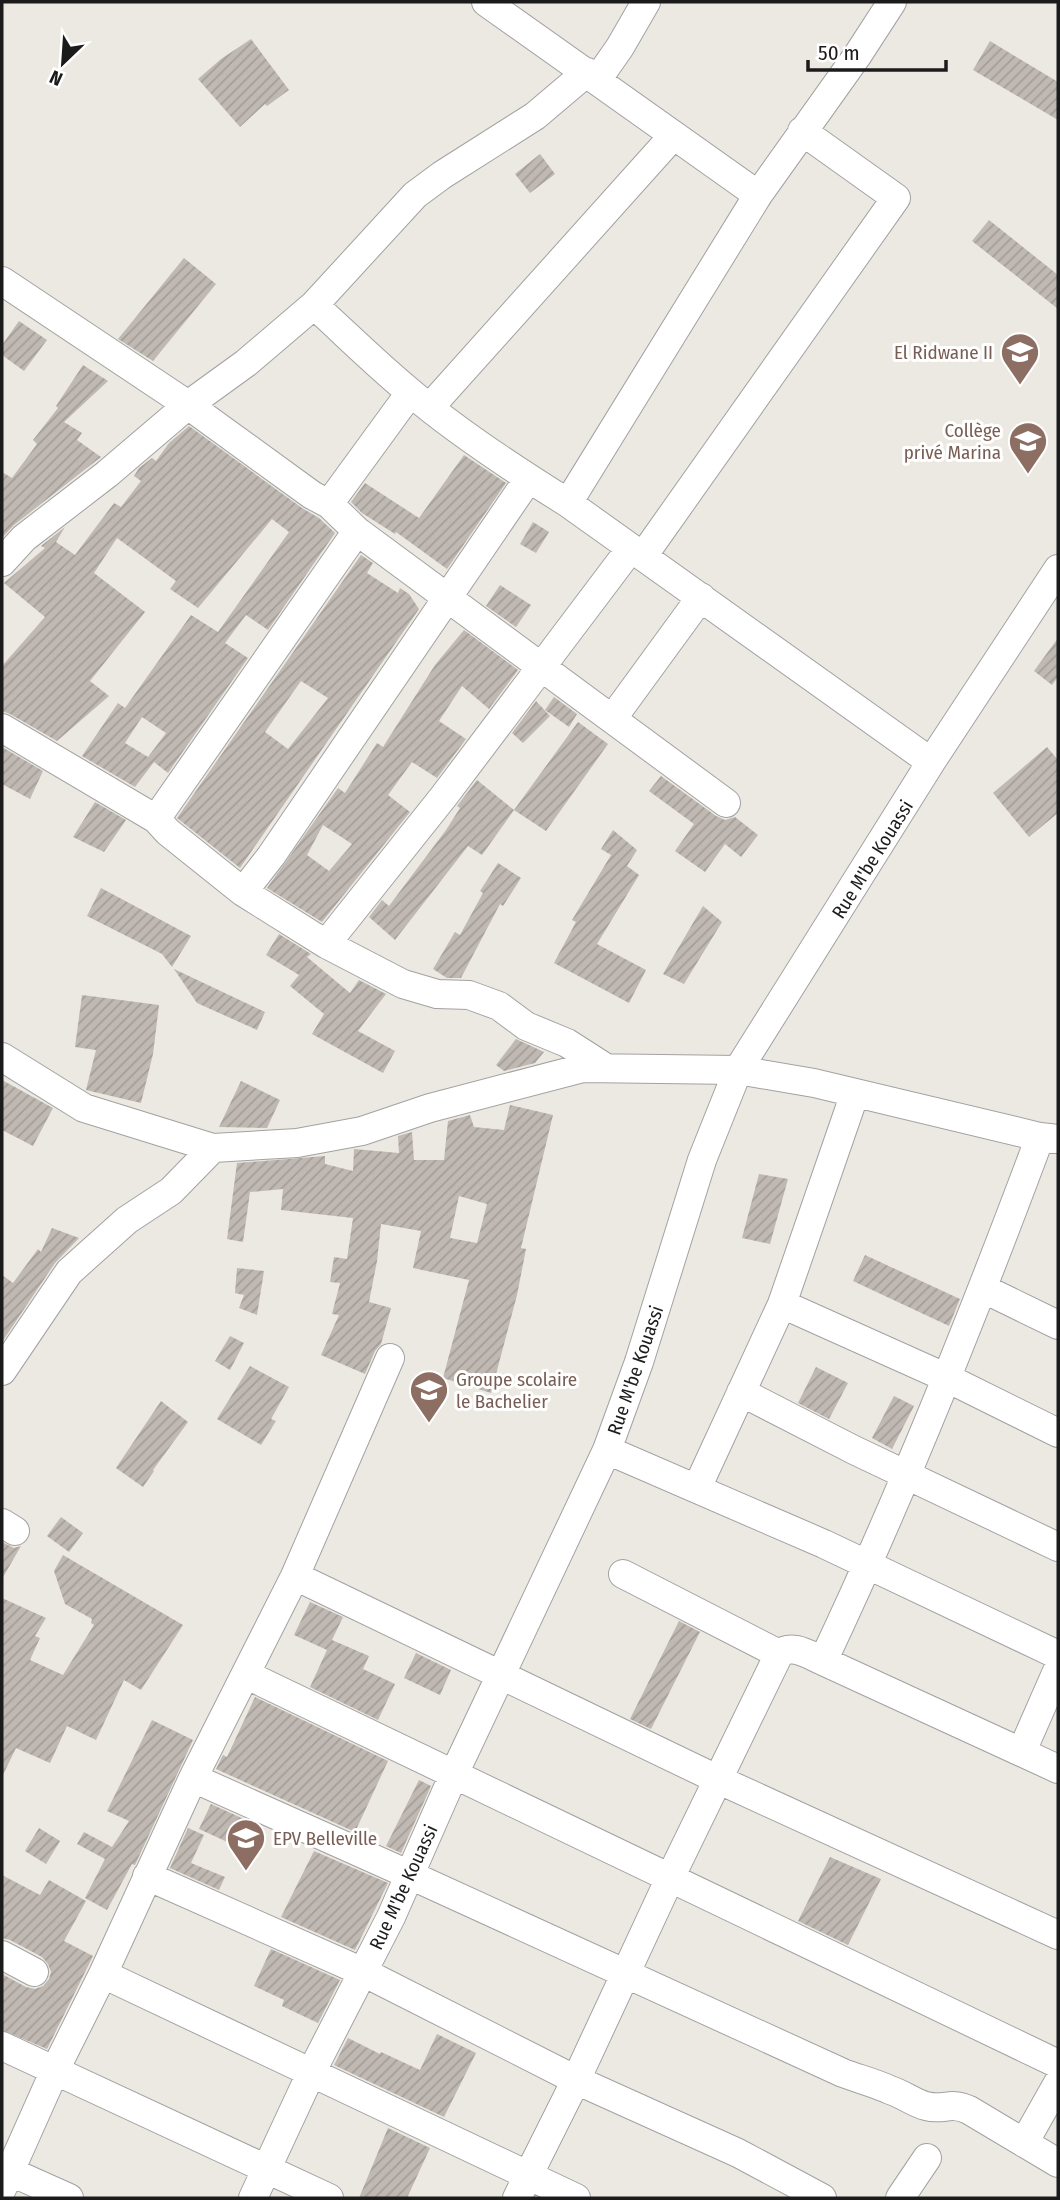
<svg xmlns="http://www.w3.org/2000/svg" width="1060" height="2200" font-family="'Fira Sans Condensed',sans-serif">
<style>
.building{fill:url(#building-hatch);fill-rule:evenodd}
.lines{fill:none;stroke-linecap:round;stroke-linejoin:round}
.minor-casing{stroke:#a2a2a2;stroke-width:30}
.minor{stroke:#fff;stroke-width:28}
.labels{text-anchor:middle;stroke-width:6;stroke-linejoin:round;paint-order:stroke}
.education-label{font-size:19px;fill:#785e54;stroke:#fff;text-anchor:end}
.street-label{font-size:19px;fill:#1b1b1b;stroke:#fff}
</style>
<defs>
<pattern id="building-hatch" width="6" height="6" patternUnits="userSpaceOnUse" patternTransform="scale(1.75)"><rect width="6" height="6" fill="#c0b8b2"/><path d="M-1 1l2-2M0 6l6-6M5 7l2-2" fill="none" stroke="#a49e98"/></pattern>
</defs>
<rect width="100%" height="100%" fill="#ece9e2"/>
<path class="building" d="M251,39L289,90L267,106L265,104L240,127L198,79L221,59Z
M990,41L1058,82V120L973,70Z
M540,154L555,174L530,193L515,174Z
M989,220L1058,275V309L972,241Z
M184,258L216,284L153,361L118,339Z
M19,321L47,340L24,371L2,355V345Z
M83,365L108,381L64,422L82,433L77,440L101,457L14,525L2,538V472L12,478L37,444L33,440L58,408L56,406Z
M189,426L302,508L319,518L335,533L268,630L246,615L225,643L248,658L168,773L154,762L135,787L82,756L118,703L125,708L191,615L218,632L289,532L272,519L198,608L170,589L176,581L117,538L94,573L145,612L90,681L109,696L57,741L10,714L2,711V666L45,617L4,583L45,548L41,546L65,527L56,542L75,555L114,503L121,507L141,481L134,476L139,468L152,458L156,461L169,443ZM142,717L166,733L148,757L125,743Z
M464,455L506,483L447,569L396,532L395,534L362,513L351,502L365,483L419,518Z
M533,522L549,532L536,553L520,544Z
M361,555L373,563L367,573L398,593L400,588L409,594L419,609L240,868L177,818ZM301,681L328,698L288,749L265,732Z
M500,585L531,605L516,627L486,606Z
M464,630L518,670L489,709L462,686L439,721L466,739L437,778L412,762L388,795L410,812L322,922L267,888L338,788L345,793L377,743L383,747L435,665ZM323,825L352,844L329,871L307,855Z
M1058,638V677L1052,685L1034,671Z
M554,697L577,714L569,727L545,710Z
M536,701L550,716L523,743L512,733Z
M578,722L608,744L546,831L514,810Z
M2,747L43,771L30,799L2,784Z
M1047,747L1058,760V813L1029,837L993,793Z
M661,776L716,816L725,820L735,817L758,835L741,857L725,844L705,872L675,851L694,824L649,791Z
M477,780L514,810L482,855L468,846L395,940L369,917L382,900L389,906L446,830L460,808L457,806Z
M95,802L126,820L104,852L73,837Z
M613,830L637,850L627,866L639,875L597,944L646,970L629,1003L554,963L576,922L572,920L611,855L601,849Z
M498,863L521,878L503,906L500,904L461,978H447L433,969L455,932L460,935L483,893L480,891Z
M101,888L191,936L172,967L162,954L87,916Z
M703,906L722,922L684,984L663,974Z
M279,934L311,954L307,957L350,993L359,980L386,994L358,1031L395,1051L383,1073L312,1034L324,1014L290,986L299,975L266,955Z
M174,969L265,1012L257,1030L197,1003Z
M82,995L159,1005L153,1054L141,1103L86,1090L96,1050L75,1047Z
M516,1039L544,1052L535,1063L504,1071L496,1065Z
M2,1080L53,1108L33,1146L2,1130Z
M241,1081L280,1100L267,1128L219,1127Z
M510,1105L553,1115L521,1248L526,1249L517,1295L491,1393L443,1378L469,1280L413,1268L421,1231L381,1224L377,1261L369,1302L391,1308L381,1344L375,1351L365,1374L321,1355L339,1315L332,1314L340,1283L330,1282L334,1257L347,1259L353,1218L281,1210L283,1189L250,1192L243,1242L227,1239L237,1163L325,1156V1164L353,1171L354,1149L399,1153L398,1136L412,1132L414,1160H444L448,1121L470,1115L474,1127L504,1130ZM459,1196L487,1204L477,1243L450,1238Z
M759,1174L788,1179L770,1244L742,1238Z
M52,1228L79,1238L55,1263L2,1342V1275L13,1283L38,1249L41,1252Z
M865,1255L960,1299L949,1326L853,1281Z
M237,1268L264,1271L257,1315L239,1308L244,1295L235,1293Z
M230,1336L244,1343L230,1370L215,1361Z
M250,1366L289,1387L271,1419L276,1421L261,1445L217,1419Z
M816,1367L848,1383L829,1419L798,1403Z
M894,1396L914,1406L892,1449L872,1438Z
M161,1401L188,1422L153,1470L154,1471L143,1487L116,1468Z
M61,1517L83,1533L69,1552L47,1536Z
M2,1542L14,1548L21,1546L2,1579Z
M63,1555L183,1625L141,1690L124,1680L96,1740L67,1726L50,1763L16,1748L2,1777V1598L46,1618L35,1636L40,1638L30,1660L63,1675L94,1625L91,1623L92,1619L65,1604L54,1571Z
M310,1602L343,1617L332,1640L369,1656L363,1669L395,1684L378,1720L310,1687L327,1650L294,1635Z
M679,1621L700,1632L651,1729L630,1719Z
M416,1653L451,1670L440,1695L404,1678Z
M255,1697L388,1761L355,1832L216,1769L223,1755L227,1757Z
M152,1720L193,1740L135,1865L132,1864L107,1910L85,1898L105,1859L77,1844L84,1832L112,1847L129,1821L107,1811Z
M419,1780L431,1786L401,1853L386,1846Z
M211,1804L248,1821L236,1846L199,1829Z
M39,1828L60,1841L46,1864L25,1851Z
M188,1828L204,1835L191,1863L225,1877L219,1890L170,1868Z
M314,1851L388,1883L355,1950L281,1917Z
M830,1857L881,1879L848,1945L798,1921Z
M2,1875L40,1895L49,1880L86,1901L64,1941L93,1956L47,2049L2,2030V1974L26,1987L35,1989L43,1986L49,1979L51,1972L48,1964L42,1957L10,1940L2,1938Z
M271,1949L340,1980L318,2023L282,2006L284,2000L254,1986Z
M437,2034L476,2053L444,2117L334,2065L348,2038L380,2054L381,2052L420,2070Z
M388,2128L430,2148L407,2198H359Z"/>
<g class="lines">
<g class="minor-casing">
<path id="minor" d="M486,2L758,195
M597,80L620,47L646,2
M2,281L188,405L312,495L329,504L410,393
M314,305C346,334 377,365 410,392C457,432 515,470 568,503L931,762
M430,407L673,136
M568,503L758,195L857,56L892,2
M329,504L357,531L726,803
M643,556L896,198L802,131
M2,562L24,538L107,474L188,405L246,363L314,305L415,195L442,175L535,116L587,72
M612,719L701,597
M2,728L156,819L168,832L243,892L326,944L403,984L437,994L469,995L499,1006L526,1026L567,1043L606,1068
M156,819L357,531
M243,892L271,856L529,478
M326,944L444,796L631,548
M2,1057L84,1108L213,1148L297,1143L362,1131L430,1108L583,1068L738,1070L814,1083L1040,1137L1058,1139
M984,1289L1058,1325
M782,1304L947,1378L1058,1433
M2,1371L69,1272L127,1220L171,1191L213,1148
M741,1392L854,1450L1058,1547
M607,1450L824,1544L1058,1655
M697,1488L782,1304L855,1093
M2,1523L15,1531
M623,1574L779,1654
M295,1576L717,1779L1058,1935
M823,1661C904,1490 974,1314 1040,1137
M247,1675L1058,2064
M1022,1751L1058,1669
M193,1778L410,1875L843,2073C859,2079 875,2083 890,2090C903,2094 914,2103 926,2106C944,2111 949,2101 969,2110L1058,2163
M147,1876L363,1972L576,2080L738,2153L822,2198
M2,1955L34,1972
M103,1974L576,2198
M2,2046L329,2198
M1024,2143L1058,2083
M2,2168L69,2198
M2,2189L55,2070L103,1974L193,1778L295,1576L390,1358
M253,2198L312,2071L391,1917L454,1774L607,1450L639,1362L702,1160L738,1070L931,762L1058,569
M517,2198L576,2080L670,1878L779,1654C792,1643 809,1655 823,1661L1058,1769
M900,2198L927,2158"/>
</g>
<use href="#minor" class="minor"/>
</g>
<defs>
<g id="school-pin" transform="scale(2.0125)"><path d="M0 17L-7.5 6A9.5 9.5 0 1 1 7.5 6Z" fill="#8d6e63" stroke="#fff"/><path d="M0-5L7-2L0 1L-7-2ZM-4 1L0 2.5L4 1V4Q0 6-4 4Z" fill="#fff"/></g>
<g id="university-pin" transform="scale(2.0125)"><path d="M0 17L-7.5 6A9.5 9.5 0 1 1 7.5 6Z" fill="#8d6e63" stroke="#fff"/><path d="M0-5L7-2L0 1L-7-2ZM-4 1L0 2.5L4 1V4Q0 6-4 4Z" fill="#fff"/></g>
</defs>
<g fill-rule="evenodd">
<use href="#school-pin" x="1020" y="352"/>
<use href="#university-pin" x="1028" y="441"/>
<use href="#school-pin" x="429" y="1390"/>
<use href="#school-pin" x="246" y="1838"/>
</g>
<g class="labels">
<g class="education-label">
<text x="993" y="359">El Ridwane II</text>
<text x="1001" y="437">Collège<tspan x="1001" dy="22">privé Marina</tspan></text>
<text x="456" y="1386" text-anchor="start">Groupe scolaire<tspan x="456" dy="22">le Bachelier</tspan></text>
<text x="273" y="1845" text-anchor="start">EPV Belleville</text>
</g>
<g class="street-label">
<text transform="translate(872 859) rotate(-58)" y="7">Rue M'be Kouassi</text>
<text transform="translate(635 1370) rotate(-71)" y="7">Rue M'be Kouassi</text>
<text transform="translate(403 1887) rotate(-65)" y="7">Rue M'be Kouassi</text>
</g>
</g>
<rect width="1060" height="2200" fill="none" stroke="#1b1b1b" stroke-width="7"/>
<g transform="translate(63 63) rotate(205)" stroke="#ffffff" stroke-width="5" paint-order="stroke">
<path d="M0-5L12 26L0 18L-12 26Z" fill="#1b1b1b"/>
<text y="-10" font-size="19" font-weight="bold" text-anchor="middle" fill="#1b1b1b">N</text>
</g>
<path d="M808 60v10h138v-10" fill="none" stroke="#1b1b1b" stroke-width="3.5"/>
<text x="818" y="60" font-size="21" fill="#1b1b1b" stroke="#ffffff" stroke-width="5" paint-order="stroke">50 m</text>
</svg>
